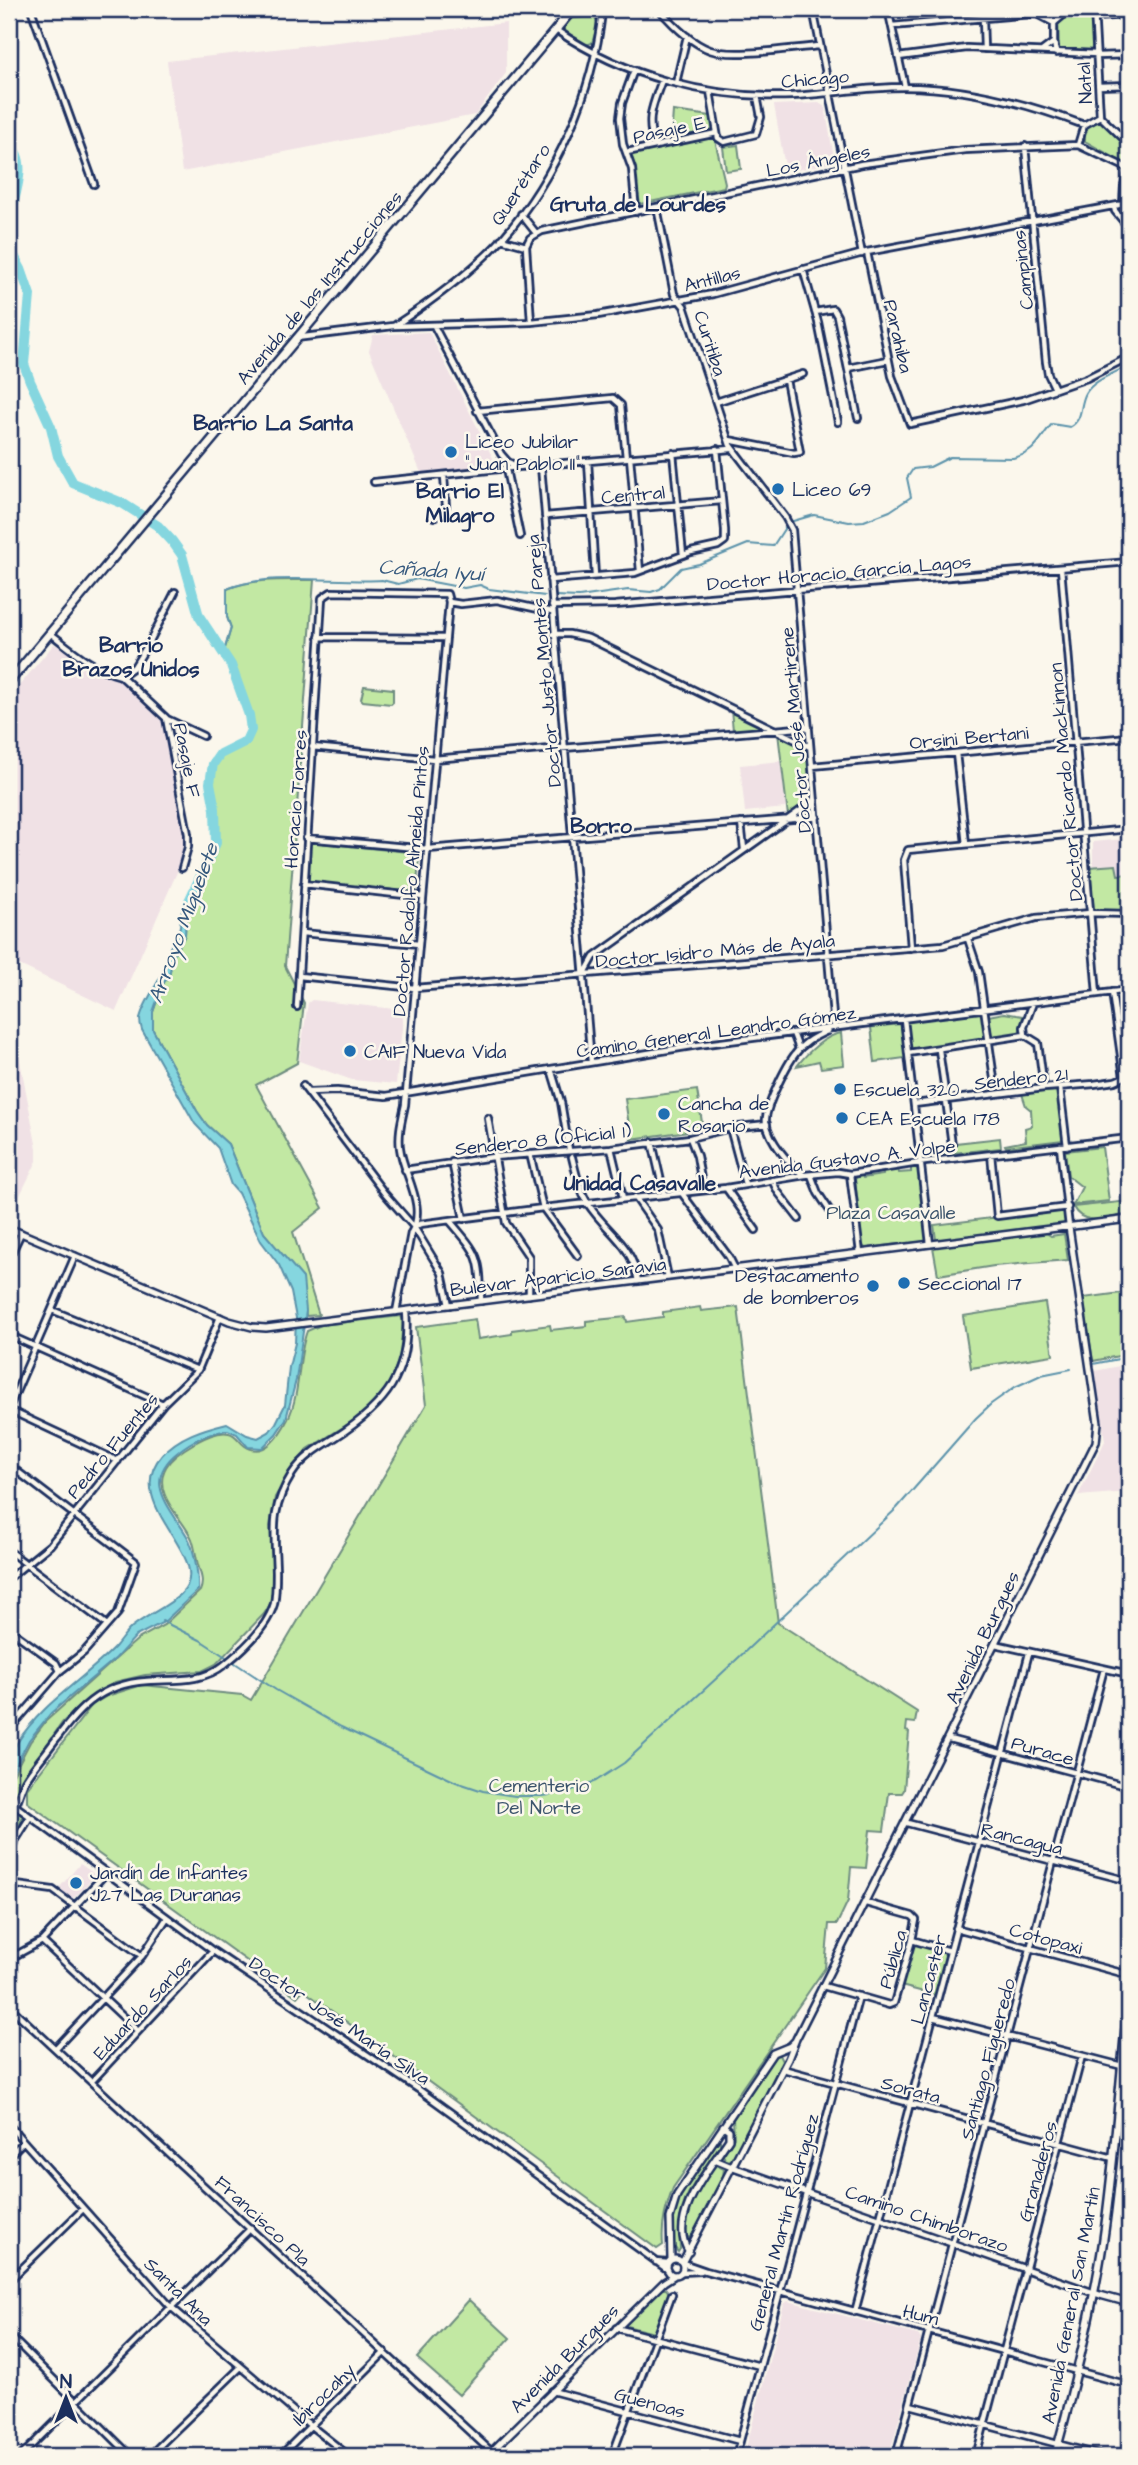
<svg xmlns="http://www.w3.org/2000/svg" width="1138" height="2465" font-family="'Architects Daughter',sans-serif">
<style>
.built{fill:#f0e1e5}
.green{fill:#c2e8a3;stroke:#6e8c80;stroke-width:2}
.water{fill:#85d6df;stroke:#5b93ab;stroke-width:2}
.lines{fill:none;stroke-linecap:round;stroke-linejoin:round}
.stream{stroke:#5b93ab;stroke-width:2}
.river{stroke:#85d6df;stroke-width:10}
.minor-casing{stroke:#1b2f5e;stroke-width:10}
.tertiary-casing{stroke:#1b2f5e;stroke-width:10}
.secondary-casing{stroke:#1b2f5e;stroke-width:11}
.primary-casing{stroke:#1b2f5e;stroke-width:12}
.minor{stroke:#fbf7ec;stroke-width:4.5}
.tertiary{stroke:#fbf7ec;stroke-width:5}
.secondary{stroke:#fbf7ec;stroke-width:6}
.primary{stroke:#fbf7ec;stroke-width:7}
.poi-dot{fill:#1f6fb2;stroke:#fbf7ec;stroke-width:2.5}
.labels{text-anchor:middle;stroke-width:5;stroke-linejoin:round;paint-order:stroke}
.street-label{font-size:19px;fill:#1b2f5e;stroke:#fbf7ec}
.poi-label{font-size:19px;fill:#1b2f5e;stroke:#fbf7ec;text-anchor:start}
.park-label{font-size:19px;fill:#3c546c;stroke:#fbf7ec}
.neighbourhood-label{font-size:21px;font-weight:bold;fill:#1b2f5e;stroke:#fbf7ec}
.water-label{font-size:21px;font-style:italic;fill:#36597e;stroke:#fbf7ec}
</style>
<rect width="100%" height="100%" fill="#fbf7ec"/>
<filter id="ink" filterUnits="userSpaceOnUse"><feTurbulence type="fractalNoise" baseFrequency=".0143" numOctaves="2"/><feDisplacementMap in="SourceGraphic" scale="14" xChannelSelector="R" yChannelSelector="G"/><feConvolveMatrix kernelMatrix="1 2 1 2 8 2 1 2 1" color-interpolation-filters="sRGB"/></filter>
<g filter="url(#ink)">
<path class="built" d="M506,23V73L475,115L182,172L167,61Z
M819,103L825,107L834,158L831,163L786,172L774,105Z
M429,332L496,464L493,469L422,475L369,351L373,335Z
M54,644L124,682L165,720L184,834L181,863L116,1011L9,960V698Z
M781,761L786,808L745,812L740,765Z
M1123,839L1129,841V874L1117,875L1116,865L1093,867V842Z
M312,1000L404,1010L396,1084L352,1080L299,1061L308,1003Z
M16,1040L37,1149V1161L10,1215L9,1041Z
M1129,1364V1492L1078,1496L1105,1441L1095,1371Z
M80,1864L93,1873L94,1877L75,1897L72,1898L59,1888Z
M788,2301L918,2335L921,2339L889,2456H744L784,2304Z"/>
<path class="green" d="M1091,12L1093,51L1059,50L1058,15Z
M593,15L598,24L592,43L586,45L564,30V27L572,16Z
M673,111L711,116L713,131L671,140Z
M1102,121L1129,146V163H1124L1085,141V131L1089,125Z
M714,136L725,183L724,187L640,204L631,155Z
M738,145L741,169L726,171L723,147Z
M314,580L285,966L304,1003L297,1063L256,1085L323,1208L293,1232L319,1315L306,1316L302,1278L264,1233L228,1144L207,1125L197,1111L153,1030V1012L163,984L169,975L174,954L185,935L186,916L216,843L215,809L210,783L213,764L220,754L246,741L251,730L249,715L240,694L237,678L223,655L231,628L227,617V589C255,578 285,580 314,580Z
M364,686L393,689V702L391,704L363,701L361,699Z
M731,710L766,727V729L733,730Z
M778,733C786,737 797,740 804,746C811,753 813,787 811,797L788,816Z
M309,842L419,853L417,889L415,892L307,882Z
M1116,865L1118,875L1129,874V913L1094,910L1089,867Z
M982,1012L986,1039L911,1050L907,1022Z
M1004,1013L1023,1016L1019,1034L992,1036L988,1016Z
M901,1024L905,1058L875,1062L871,1027Z
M841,1033L844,1065L821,1068L819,1061L797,1066C807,1053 824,1036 841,1033Z
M697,1090L703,1129L631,1139L625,1099Z
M1057,1091L1063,1140L1006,1147L1005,1145L1026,1141L1025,1128L1032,1126L1031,1110L1026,1106L1022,1094Z
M1000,1138L1001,1148L934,1155L933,1151L938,1148L956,1146V1143Z
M1102,1147L1109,1201L1073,1205L1082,1187L1068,1176L1065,1151Z
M911,1168H917L919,1171L927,1241L865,1248L862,1244L855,1179L862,1174L863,1178L883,1175V1171L898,1170L899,1173L911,1172Z
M1129,1201V1214C1111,1217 1083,1228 1073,1207Z
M1064,1209L1066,1224L936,1240L934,1225Z
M1046,1233L1051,1236L1064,1234L1068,1260L994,1266L938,1275L933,1247Z
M1129,1292V1354L1093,1361L1083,1298Z
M1045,1303L1053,1355L971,1368L963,1316Z
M700,1307L701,1311L738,1307L778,1623L917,1712L915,1723L907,1722L906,1731L909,1732L904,1790L902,1793H889L884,1831L870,1830L866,1868L851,1867L848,1901L837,1924H829L825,1968L673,2188C666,2207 661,2224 663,2245L657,2249L303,1990L297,1997L27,1802V1789L92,1705L107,1696L142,1685L242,1695L251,1700L426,1405L416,1327L475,1319L478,1339L512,1334V1330L550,1325L551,1330L586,1326V1321L626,1317L627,1322L663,1317V1312Z
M401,1316L403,1320L400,1357L388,1386L361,1416L308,1449L296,1463L275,1497L270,1526L275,1596L264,1614L216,1664L202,1671L145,1675L115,1682L76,1709L62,1723L20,1784L14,1800L9,1796V1782L30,1742L46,1721L138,1639L164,1625L200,1591C204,1582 201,1575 198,1565C196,1557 195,1547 192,1539C183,1518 151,1494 166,1467C174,1453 212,1429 229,1433C237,1435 239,1442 245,1446C264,1459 280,1435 288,1419C301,1392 297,1358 307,1331L321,1325Z
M9,1806L23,1816L9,1852Z
M913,1943L947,1952L935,1995L901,1986Z
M779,2055L782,2061L736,2154L732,2160L726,2161L723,2155L734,2137L733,2118L775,2056Z
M720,2141V2147C692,2187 676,2198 680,2249L678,2252C653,2224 700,2165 716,2142Z
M716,2165L724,2169L723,2176L692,2236L688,2238C676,2216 701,2182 716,2165Z
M662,2289H666L669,2293L654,2333L626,2326V2323Z
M469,2300L510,2338L459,2395L417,2358Z"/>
<path class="water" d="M194,892V900L186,916L185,935L174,954L169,975L163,984L153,1012V1030L197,1111L207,1125L228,1144L264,1233L303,1278L306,1311L296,1380L286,1419L276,1434L262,1448L248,1447L237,1434L228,1430C209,1433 192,1440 178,1452C141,1481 170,1507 187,1536C194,1547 199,1577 198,1590L164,1622L136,1636L116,1658L51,1713L29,1740L9,1778C9,1772 7,1763 9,1757C10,1753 15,1747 17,1743C42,1703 83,1680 115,1647C121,1640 125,1633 132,1627C147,1615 167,1607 181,1594C218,1558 118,1505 162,1455C179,1436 203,1429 227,1423L247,1435L258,1438L269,1432L276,1423L285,1405L289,1367L295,1343L296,1318L291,1292L279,1265L261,1241L238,1193L231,1185L218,1148L195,1124L142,1030C141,1027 140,1023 140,1019C141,1008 158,982 164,971C167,965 167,957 169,950C171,944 177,938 179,931C184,911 176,911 194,892Z"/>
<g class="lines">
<path class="stream" d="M793,521L814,515L849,522L864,521L890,511L911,497L907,478L913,469L930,467L950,457L1013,458C1037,452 1038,440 1052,424L1070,427C1084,419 1079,405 1086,393C1094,379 1117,373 1129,365
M555,596L579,597L628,590L651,592L660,589L681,568L699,564L748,544L773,546L786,526
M223,655L231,628L227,617V589C270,571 335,583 382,580L398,584L417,579L464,588L480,585L489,589L545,596
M1093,1364L1129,1357
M162,1621L200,1640L276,1690L341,1727L456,1782L483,1791L515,1796H543L567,1792L596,1781L624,1763L718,1677L897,1508L976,1418L991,1404L1015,1387L1041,1375L1071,1369"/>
<path class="river" d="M9,144C31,163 12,199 9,223
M9,239L12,252L21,269L30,295L24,364L30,381L51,427L58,456L73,483L122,503L158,526L172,541L182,555L199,616L231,665L249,715L251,730L246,741L220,754L213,764L210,783L215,809L216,843L189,901"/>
<g class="minor-casing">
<path id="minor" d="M31,9L94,184
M659,9C672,24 691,43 710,50C735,58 792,48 820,46
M813,9L862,254
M888,9L905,87
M1054,13V42
M569,14L640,9
M1037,14L1054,23L1067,12
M1095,17L1129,15
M983,18L984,49
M892,26L1088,9
M556,30C625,77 709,99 792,96C830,94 866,87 904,87C966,87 1026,103 1084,125
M1042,51L1054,42L1056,53
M1097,56L1129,55
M898,57L967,48L1097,54
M634,70L622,103L620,118L623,144L632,169L636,212
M676,83L687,36
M1099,86L1129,85
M710,91L718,138L724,142L756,134L761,117L757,96
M1100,116L1129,144
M1078,145L1084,125L1100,116L1094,9
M655,146C645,119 653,105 662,80
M1025,146L1046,362L1048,374L1055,389
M627,152L717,133
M1123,204L1124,186L1129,168
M1114,206L1115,211L1129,228
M657,207L674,294L684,306L730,445L785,517L792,530L834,1028
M521,214L536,233
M501,239L526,246
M867,252L892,376L910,424L1023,400L1087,378L1129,357
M803,269L818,322L838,422
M815,312L833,309L837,316L858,418
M531,322L526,246L530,238L542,231L862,164L965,150L1078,145L1129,169
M394,326C432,301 471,273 502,239C556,177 593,94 602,12
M434,326L501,454L508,462L518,467
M296,338L393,326L531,322L598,315L713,294L867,252L1129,203
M848,368L888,360
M716,402L803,374
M477,411L613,398L621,405L626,458
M729,440L794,453L800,452L786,380
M673,453L683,555
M630,457L640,571
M504,460L520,536
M588,461L595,576
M541,466L591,1062
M374,482L518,467L731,449
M545,516L722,501
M434,517L446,507L444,475
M1061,568L1097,994
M550,580L635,573L691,552L718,546L725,541V530L717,449
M449,602L461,604L497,600L552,612
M552,606L615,605L1129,562
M50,633C72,650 93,669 121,676
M553,634H569L588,638L810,747
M319,637L446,638
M121,676L166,718L188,834V847L182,868
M121,676L134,667L150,641L175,592
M167,719L203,736
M312,747L434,759L809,727
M956,753L966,844
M812,766L1129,737
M741,823L744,849
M306,838L428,849L817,817
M304,884L423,897
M302,933L419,944
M968,939L979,972L995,1086
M911,948L904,860L908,850L1129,829
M585,973L594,957L815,800
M299,976L415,988L943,945L1036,918L1090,913L1129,914
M1112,992L1124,1077
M297,1007L322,598L331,592L447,594L449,602L405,1105C402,1119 398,1133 400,1148C403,1174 428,1207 411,1233L396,1312
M904,1019L930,1244
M793,1033L799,1049
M1025,1035L1024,1027L1033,1003
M939,1050L945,1092
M908,1053L1025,1035L1038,1043L1044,1088
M551,1069L561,1102L569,1150
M303,1086L385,1194L414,1227L442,1273L449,1305
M1060,1088L1067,1146
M309,1092L337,1091L386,1096L698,1045L1129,990
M946,1100L952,1145
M914,1104L1044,1088L1094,1084L1115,1081L1129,1075
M488,1118L506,1223L529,1257V1295
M730,1128L745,1184
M690,1138L697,1156L703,1190
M652,1142L664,1194
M1060,1146L1069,1227
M611,1148L623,1198
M530,1154L543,1208L578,1256
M991,1154L997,1216L1068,1207
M572,1157C576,1173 579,1189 588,1204C608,1234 632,1243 638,1281
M452,1162L464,1219
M405,1170L493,1157L611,1148L690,1138L730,1128L767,1124
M850,1174L860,1253
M804,1175C789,1165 769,1140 766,1122C764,1109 787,1064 796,1053C804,1042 816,1036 827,1031
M811,1175L818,1193L830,1211
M772,1180L778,1192L799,1219
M726,1188L756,1230
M681,1192L729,1257L735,1269
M635,1197L658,1230L668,1277
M450,1221C480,1256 480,1256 481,1301
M415,1227L420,1224L543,1208L726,1188L805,1175L838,1172L850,1174L925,1162L1129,1138
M9,1258L21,1233
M52,1310L198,1370
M9,1335L163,1404
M9,1408L75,1256
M9,1410L118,1461
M9,1465L136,1562L118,1613L84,1652L60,1671L9,1730
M9,1551L107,1625
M9,1578L50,1545L163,1404L198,1370L220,1317
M9,1629L56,1663L60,1671
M995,1644L1129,1674
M949,1739L1129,1787
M9,1801L213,1951L418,2089L668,2270
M15,1806C19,1798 21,1789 25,1781C32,1769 42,1758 50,1747C78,1710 98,1684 147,1681C173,1679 202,1683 224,1665C243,1650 267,1628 274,1604C276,1594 276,1582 276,1572C275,1532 269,1511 292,1474C302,1458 320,1447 336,1437C386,1405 411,1373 406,1311
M907,1823L1129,1881
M9,1881L15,1841L30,1817
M9,1884L53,1890L142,1956
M956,1928L1129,1975
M912,1940L950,1951
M42,1941L138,2031
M9,1959L42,1941L106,1873
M823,1986L889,2005L894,2003L912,1940L916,1920L912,1916L866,1903
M9,2006L496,2456
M933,2017L1122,2066
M56,2048L142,1956L167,1918
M783,2069L1113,2158
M92,2081L213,1951
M9,2125L171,2307L311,2426L349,2456
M9,2156L23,2142
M716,2160L733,2167
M656,2262L668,2263
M683,2263L706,2271L1129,2385
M682,2272L701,2271
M9,2281L83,2209
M855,2312L1029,1653
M616,2328L760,2366
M9,2335L131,2456
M552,2391L740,2441
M910,2405L1103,2456
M21,2456L251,2228
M149,2456L241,2367
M280,2456L385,2352
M612,2456L672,2294
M736,2456L859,1996
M896,2456L1104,1669
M976,2456L1082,2056"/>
</g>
<g class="tertiary-casing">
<path id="tertiary" d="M9,1228L229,1321L252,1327L266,1328L1129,1219
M733,2167L1100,2295L1129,2303
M689,2252C666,2218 711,2167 729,2139V2130L723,2126
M667 2267a8 8 0 1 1 16 0a8 8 0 1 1-16 0Z
M671,2260L670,2218L677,2195L773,2053L790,2046L795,2041
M682,2263L788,2059L796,2039L1096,1442L1098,1423L1069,1227
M487,2456L664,2282L675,2275"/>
</g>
<g class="secondary-casing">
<path id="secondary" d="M1055,2456C1074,2386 1092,2314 1103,2242C1115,2160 1120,2076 1129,1993"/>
</g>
<g class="primary-casing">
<path id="primary" d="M9,682L573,9"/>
</g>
<use href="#minor" class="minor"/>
<use href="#tertiary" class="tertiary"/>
<use href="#secondary" class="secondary"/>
<use href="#primary" class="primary"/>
</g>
</g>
<g class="poi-dot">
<circle cx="451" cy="452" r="7"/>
<circle cx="778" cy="489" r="7"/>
<circle cx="350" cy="1051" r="7"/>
<circle cx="840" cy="1089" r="7"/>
<circle cx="664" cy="1114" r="7"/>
<circle cx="842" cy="1118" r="7"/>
<circle cx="904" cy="1283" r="7"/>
<circle cx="873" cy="1286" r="7"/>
<circle cx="76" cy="1883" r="7"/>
</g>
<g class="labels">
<g class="street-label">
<text transform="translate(815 78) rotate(-5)" y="7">Chicago</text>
<text transform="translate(1084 83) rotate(-93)" y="7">Natal</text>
<text transform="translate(669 129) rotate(-12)" y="7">Pasaje E</text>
<text transform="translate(818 160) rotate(-11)" y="7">Los Ángeles</text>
<text transform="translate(520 184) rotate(-57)" y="7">Querétaro</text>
<text transform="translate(1022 270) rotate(-96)" y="7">Campinas</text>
<text transform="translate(712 278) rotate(-14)" y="7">Antillas</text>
<text transform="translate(319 287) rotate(-50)" y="7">Avenida de las Instrucciones</text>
<text transform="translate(899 336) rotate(77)" y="7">Parahiba</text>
<text transform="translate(711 343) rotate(72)" y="7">Curitiba</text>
<text transform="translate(633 494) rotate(-5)" y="7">Central</text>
<text transform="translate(839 572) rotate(-5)" y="7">Doctor Horacio García Lagos</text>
<text transform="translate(543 661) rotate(-95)" y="7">Doctor Justo Montes Pareja</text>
<text transform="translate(795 730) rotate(-95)" y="7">Doctor José Martirene</text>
<text transform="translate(969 737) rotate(-5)" y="7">Orsini Bertani</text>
<text transform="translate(188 760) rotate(79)" y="7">Pasaje F</text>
<text transform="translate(1065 782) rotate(-95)" y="7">Doctor Ricardo Mackinnon</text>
<text transform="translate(295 799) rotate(-86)" y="7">Horacio Torres</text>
<text transform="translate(410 881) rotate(-85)" y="7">Doctor Rodolfo Almeida Pintos</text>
<text transform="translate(715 950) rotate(-5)" y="7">Doctor Isidro Más de Ayala</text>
<text transform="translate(716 1031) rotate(-8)" y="7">Camino General Leandro Gómez</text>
<text transform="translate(1021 1078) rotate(-6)" y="7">Sendero 21</text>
<text transform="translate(543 1139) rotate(-6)" y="7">Sendero 8 (Oficial 1)</text>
<text transform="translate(847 1158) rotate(-7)" y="7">Avenida Gustavo A. Volpe</text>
<text transform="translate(558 1276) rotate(-7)" y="7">Bulevar Aparicio Saravia</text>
<text transform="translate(112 1445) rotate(-50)" y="7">Pedro Fuentes</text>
<text transform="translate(982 1637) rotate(-64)" y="7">Avenida Burgues</text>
<text transform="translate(1043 1750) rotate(16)" y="7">Purace</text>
<text transform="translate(1022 1838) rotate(14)" y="7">Rancagua</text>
<text transform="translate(1046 1938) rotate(15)" y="7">Cotopaxi</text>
<text transform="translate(892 1959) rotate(-74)" y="7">Pública</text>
<text transform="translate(928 1979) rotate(-75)" y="7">Lancaster</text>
<text transform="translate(142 2007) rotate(-47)" y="7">Eduardo Sarlos</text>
<text transform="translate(340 2020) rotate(34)" y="7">Doctor José María Silva</text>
<text transform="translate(987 2059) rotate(-75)" y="7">Santiago Figueredo</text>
<text transform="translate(911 2089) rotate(15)" y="7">Sorata</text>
<text transform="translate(1037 2171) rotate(-75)" y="7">Granaderos</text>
<text transform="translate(927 2218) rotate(19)" y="7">Camino Chimborazo</text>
<text transform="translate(263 2220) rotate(43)" y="7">Francisco Pla</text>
<text transform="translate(783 2222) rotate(-75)" y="7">General Martín Rodríguez</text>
<text transform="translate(179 2291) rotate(45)" y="7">Santa Ana</text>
<text transform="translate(1070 2305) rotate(-79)" y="7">Avenida General San Martín</text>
<text transform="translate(921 2314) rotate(14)" y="7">Hum</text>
<text transform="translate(564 2358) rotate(-45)" y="7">Avenida Burgues</text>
<text transform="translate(323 2394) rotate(-45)" y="7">Ibirocahy</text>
<text transform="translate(650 2402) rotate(15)" y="7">Guenoas</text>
</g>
<g class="poi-label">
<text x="465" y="448">Liceo Jubilar<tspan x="465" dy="22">"Juan Pablo II"</tspan></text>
<text x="792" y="496">Liceo 69</text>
<text x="364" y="1058">CAIF Nueva Vida</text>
<text x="854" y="1096">Escuela 320</text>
<text x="678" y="1110">Cancha de<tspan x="678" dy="22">Rosario</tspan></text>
<text x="856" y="1125">CEA Escuela 178</text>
<text x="859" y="1282" text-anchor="end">Destacamento<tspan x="859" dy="22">de bomberos</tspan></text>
<text x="918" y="1290">Seccional 17</text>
<text x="90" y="1879">Jardín de Infantes<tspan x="90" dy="22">J27 Las Duranas</tspan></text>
</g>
<g class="park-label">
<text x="891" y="1219">Plaza Casavalle</text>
<text x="539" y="1792">Cementerio<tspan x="539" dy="22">Del Norte</tspan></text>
</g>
<g class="neighbourhood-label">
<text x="638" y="211">Gruta de Lourdes</text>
<text x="273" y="430">Barrio La Santa</text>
<text x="460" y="498">Barrio El<tspan x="460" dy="24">Milagro</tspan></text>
<text x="131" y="652">Barrio<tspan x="131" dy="24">Brazos Unidos</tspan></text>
<text x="601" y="833">Borro</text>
<text x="640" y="1190">Unidad Casavalle</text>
</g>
<g class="water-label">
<text transform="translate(431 570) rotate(4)" y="7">Cañada Iyuí</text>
<text transform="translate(183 923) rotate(-70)" y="7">Arroyo Miguelete</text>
</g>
</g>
<rect width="1138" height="2465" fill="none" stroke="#fbf7ec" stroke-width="35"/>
<rect x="18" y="18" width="1103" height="2430" fill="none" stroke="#1b2f5e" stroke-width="2.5" filter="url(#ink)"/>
<g transform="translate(66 2398)" stroke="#fbf7ec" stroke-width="5" paint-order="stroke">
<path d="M0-5L12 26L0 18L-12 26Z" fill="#1b2f5e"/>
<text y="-10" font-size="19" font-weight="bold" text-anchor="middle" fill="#1b2f5e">N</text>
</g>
</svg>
